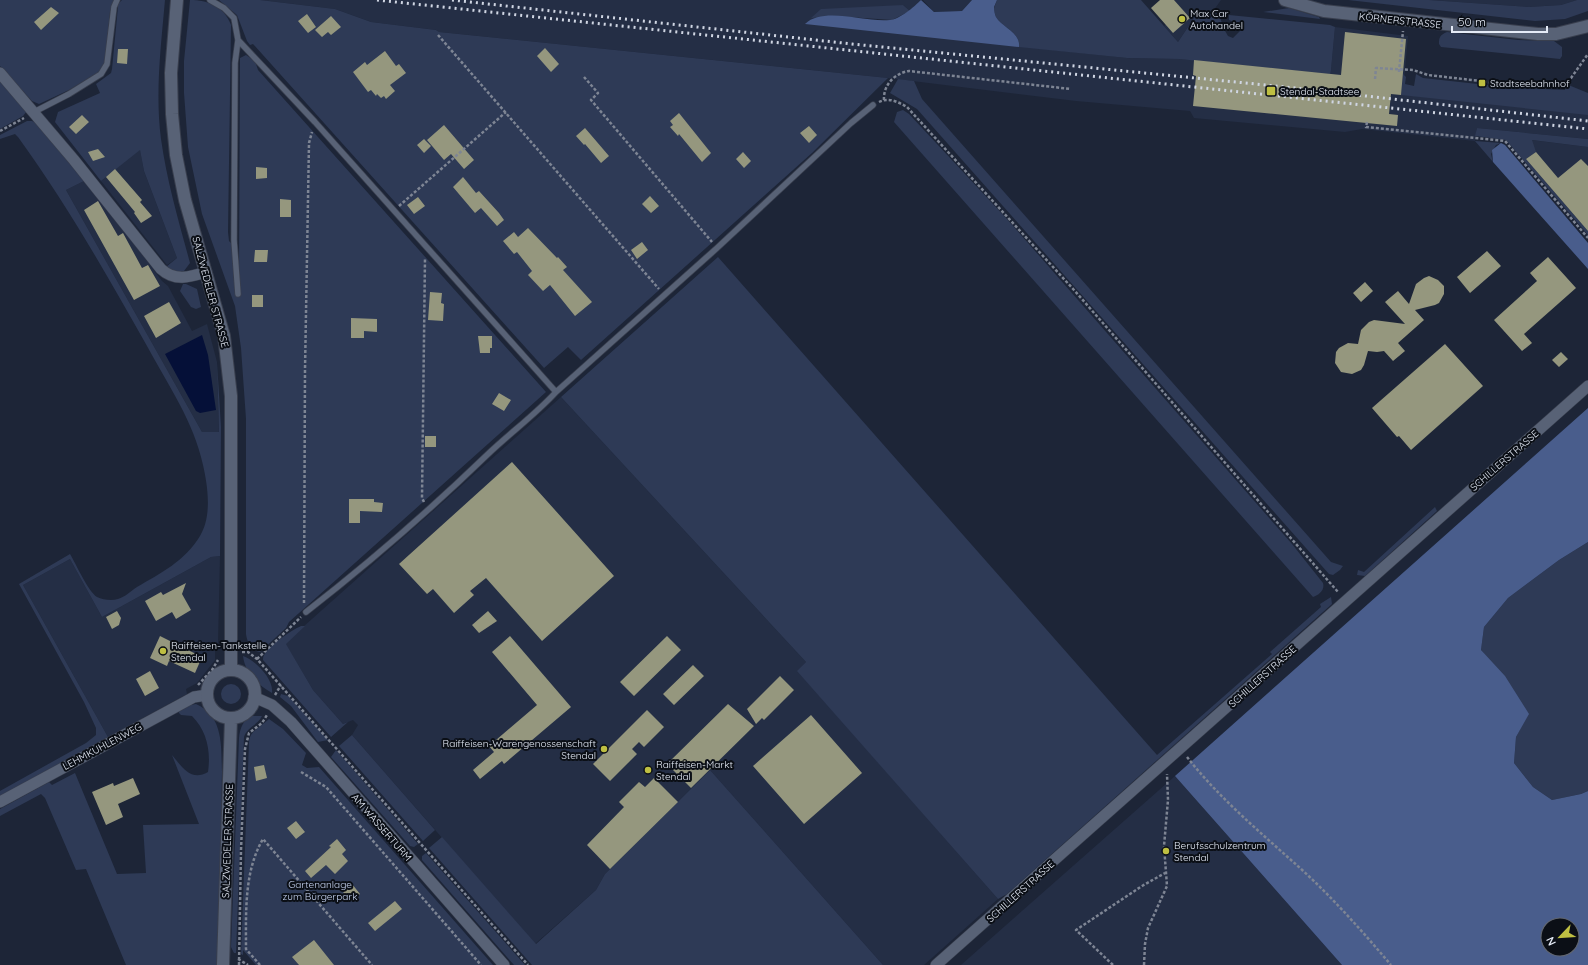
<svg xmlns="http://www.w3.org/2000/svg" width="1588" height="965" font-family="Quicksand,sans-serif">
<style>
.built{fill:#242e45}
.green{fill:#2e3a56}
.forest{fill:#495d8c;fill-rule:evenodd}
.water{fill:#051038}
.building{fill:#95977e}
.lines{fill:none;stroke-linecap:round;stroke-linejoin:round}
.lane-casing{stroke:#393f4e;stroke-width:7}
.street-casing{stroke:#393f4e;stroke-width:12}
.secondary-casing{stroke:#393f4e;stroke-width:14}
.path{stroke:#7e8594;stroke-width:2.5;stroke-dasharray:3 2;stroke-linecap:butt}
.lane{stroke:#586276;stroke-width:5.5}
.street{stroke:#586276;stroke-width:11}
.secondary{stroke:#586276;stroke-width:12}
.rail{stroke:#d0d6e3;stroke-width:3;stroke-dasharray:2 4;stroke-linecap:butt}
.poi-dot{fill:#bebf42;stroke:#0b0f16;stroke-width:1.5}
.labels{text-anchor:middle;stroke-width:4;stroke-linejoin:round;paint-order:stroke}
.poi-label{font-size:10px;fill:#e5ebf7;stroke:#0b0f16;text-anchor:start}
.street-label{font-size:10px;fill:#e5ebf7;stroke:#0b0f16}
.park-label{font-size:10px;fill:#c8d5f3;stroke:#0b0f16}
</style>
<rect width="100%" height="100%" fill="#1d2537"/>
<path class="built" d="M260,0H921L910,11L903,5L806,23L1127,58L1179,59L1331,70L1335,27L1408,36L1403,92L1588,113V139L1477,128L1475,141L1362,129L1345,132L1194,118L1190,111L1076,101L888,78L439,32L436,30L371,22L335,9Z
M923,0H972L962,11L934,12Z
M1174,0H1221L1211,14L1198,12L1178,42L1164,26L1182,9Z
M1429,0H1577L1561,5L1529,7Z
M1531,140L1588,147V231L1526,159Z
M140,149L144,171L177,258L167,265L101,181Z
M84,181L131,239L162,281L168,286L192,331L207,324L217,362L219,432H202L66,190Z
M561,397L806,662L798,671L998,899L924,965H883L710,770L605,874L596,890L535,944L352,735L358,725L353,720L343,724L313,690L285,643Z
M220,556L218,643L215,649V660L197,683L186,689L187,694L108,737L23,585L70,559L102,617L211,557Z
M1175,776L1342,965H961L1005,926Z"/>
<path class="green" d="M0,0H114L110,12L105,63L102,70L69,90L39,104L32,101L0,66Z
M122,0H165C161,46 155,93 161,139C167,182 179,222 190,263L184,271L176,273L166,267L177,258L144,171L140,150L101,181L55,122L58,112L100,93L96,84L111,73L112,69L118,7L116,6Z
M190,0C208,0 224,6 231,25L228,232L229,241L232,244L234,281L236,283L239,278L240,58L246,55L255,61L258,70L546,392L289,622L286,628L260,652C251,651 247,642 246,634V419L241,348L235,306L202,214L188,147L184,93V61Z
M219,0H260L335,9L371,22L436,30L439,32L888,78L812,153L581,360L568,347L544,368L253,44L250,45L247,41L237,15Z
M997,0H1141L1178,42L1198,12L1219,15L1222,23L1221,29H1224L1228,36L1233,38L1241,30L1239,24L1229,20V15L1330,25L1335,27L1331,70L1330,74L1179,59L1127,58L1019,47C1021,33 1002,27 996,17C995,15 994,10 994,8Z
M1348,0H1429L1529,7L1561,5L1577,0H1588V11L1565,19L1535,21Z
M903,5L910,11L892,20L834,16L811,18L821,9Z
M1289,8L1319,17L1320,19L1263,12Z
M1447,32L1518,40L1554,41L1562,47V56L1560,59L1441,47L1439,44C1439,37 1440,35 1447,32Z
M1403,74L1406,77L1405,84L1414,86L1416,74L1423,78L1505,87L1565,90L1566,84L1588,93V115L1401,95Z
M898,79L914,81L922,99L1331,562L1343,566L1340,570L1333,575L1329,574L917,109L890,93Z
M0,80L27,111L23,116L0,129Z
M903,110L909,114L1007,219L1292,544L1323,583C1325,590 1319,595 1313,597L894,122L897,112Z
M27,121H32L39,124L84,181L66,190L202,432H219L217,362L221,427L220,556L211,557L102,617L70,559L23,585L108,737L0,798V791L86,743L96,735V728L84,702L19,584L70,554C76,564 88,591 97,597C103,600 112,601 118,599C125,597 131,591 137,587C161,573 185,561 200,536C212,516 208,487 203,465C194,422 168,385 147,346C107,275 66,203 18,137L15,134L0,139V135Z
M1477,128L1588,139V147L1532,140L1536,152L1526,159L1588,231V235L1506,140L1475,136Z
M1475,141L1501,143L1496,145L1491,154L1493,162Z
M718,257L1157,755L1272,654L1270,652L1321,607L1320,604L1331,597L1332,604L1007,894L998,899L797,671L806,662L561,397Z
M183,284H186L197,289L201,307L196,309L191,307L180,291Z
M1435,507L1437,511L1365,576L1357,575L1358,570L1364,572Z
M1588,542V791L1581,794L1552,800L1533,787L1514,763L1516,737L1528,714L1481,650L1484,627L1508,598L1559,560Z
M301,626H305L286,644L313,690L343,724L348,722L331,737L263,660C262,649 292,630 301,626Z
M243,656C255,660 274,679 272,693C258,685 245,673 243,656Z
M221 694a10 10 0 1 1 20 0a10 10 0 1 1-20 0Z
M281,694L288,696L328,740L318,742L291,706L280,697Z
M196,704C224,716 221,747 222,772L218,965H126L86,869L76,870L45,798L41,794L0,816V809L49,782L52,785L75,773L117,874L146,873L143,825L199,824L172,755C182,767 191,782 208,772C211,751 207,731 192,716L181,715L179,713V710L190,705Z
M252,716H262C258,725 247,727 244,737L236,953H234L231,947L239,738C240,728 243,720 252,716Z
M269,719L283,729L306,753L302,765L307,768L319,767L493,965H256L243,950V955L241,954L249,742C250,730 261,727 269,719Z
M352,735L435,830L423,841L339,746Z
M336,750L418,844L414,847L410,846L331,757Z
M710,770L883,965H532L429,848L442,837L536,944L596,890L605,874Z
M426,853L525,965H514L422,860V856Z"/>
<path class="forest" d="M921,0L934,12L962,11L972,0H997L994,7C994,10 995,15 996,17C1002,27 1021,33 1019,47L805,24C824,6 866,23 890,20C900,19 914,7 921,0Z
M1501,143L1505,145L1588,243V269L1493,162L1492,150Z
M1588,408V542L1559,560L1508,598L1484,627L1481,650L1505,676L1529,714L1516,737L1514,763L1533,787L1552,800L1581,794L1588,791V965H1342L1175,776ZM1548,925H1572V949H1548Z"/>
<path class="water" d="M202,335L208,355L216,410L200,413L196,411L165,354Z"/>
<path class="building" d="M1160,0H1174L1190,18L1173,33L1151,8Z
M51,7L59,13L41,30L34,22Z
M307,14L316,27L308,33L298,21Z
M331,16L341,27L331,35L328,32L322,37L315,30Z
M1345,32L1406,39L1401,95L1391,94L1389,114L1398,115L1397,126L1193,106L1196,76L1193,75L1194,60L1341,75Z
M545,48L559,64L551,72L537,56Z
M118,49H128L127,64L117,63Z
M385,51L396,66L399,64L406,73L390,85L395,91L386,99L384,96L381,98L377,94L376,96L371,90L368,92L353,72L365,62L367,65Z
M679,113L711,153L702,162L679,134L678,136L670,127L673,125L670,121Z
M82,115L89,122L76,134L69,127Z
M444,125L474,160L464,169L451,154L444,160L427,140Z
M809,126L817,135L809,143L800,133Z
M585,128L609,156L601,163L585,144L584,145L576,136Z
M424,139L431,146L424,153L417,145Z
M98,149L105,157L93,161L88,152Z
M743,152L751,161L744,168L736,159Z
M1536,152L1558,178L1581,159L1588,166V231L1526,159Z
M256,167L267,168V178L256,179Z
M115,169L142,200L140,202L152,216L141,223L134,213L135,212L106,177Z
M463,177L476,193L479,191L499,213L504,220L497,226L481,208L475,213L453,187Z
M650,196L659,206L651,213L642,204Z
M418,197L425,206L414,214L407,205Z
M280,199L291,200V217H280Z
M98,201L118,236L123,233L142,268L148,265L160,286L134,300L84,210Z
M528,228L557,258L558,257L567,267L563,270L592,302L575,316L550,285L543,291L528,275L532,271L517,252L514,254L503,241L514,232L518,237Z
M642,242L648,250L637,259L631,250Z
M255,250H268L267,262H254Z
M1487,251L1501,266L1470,293L1457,277Z
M1548,257L1576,288L1524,334L1532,343L1522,351L1494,320L1537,281L1530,273Z
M1429,276L1438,280L1444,286V294L1439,303L1435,305L1415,310L1424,320L1398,343L1405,351L1393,361L1384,351L1377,352L1368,351L1364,365L1361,370L1352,374L1341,372L1335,363L1336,352L1339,348L1348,343L1358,344L1361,330L1369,322L1374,320L1405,324L1385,302L1398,291L1409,304L1416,284L1424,278Z
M1365,282L1373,291L1361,302L1353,293Z
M430,292L442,293L441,303L444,304L443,321L428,320Z
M252,295H263V307H252Z
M169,302L181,323L156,338L144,316Z
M351,318L377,319V332L364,331V338H351Z
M478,336H492V348H490V353H480Z
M1445,344L1483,386L1411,450L1399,436L1397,437L1372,408Z
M1561,352L1568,359L1559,367L1552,360Z
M499,393L511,400L504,411L492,404Z
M425,436H436V447H425Z
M512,462L614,576L542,641L486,578L470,591L474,595L454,613L433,589L427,594L399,564Z
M349,499H374V502L383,503L382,512L360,511V523H349Z
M186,583L182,594L191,610L176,619L172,612L156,621L145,601L161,592L163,595Z
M117,611L121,618L119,625L112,629L106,617Z
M488,611L497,621L479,633L472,625Z
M160,636L202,657L195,673L169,661L167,666L150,658Z
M510,636L571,707L504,764L502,761L480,779L473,770L494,752L489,746L537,705L492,652Z
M667,636L681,650L634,696L620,682Z
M693,665L704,676L674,705L663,694Z
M150,671L159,688L145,696L136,679Z
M780,676L794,690L764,720L762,718L756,724L747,709Z
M728,704L754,726L691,788L667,764Z
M647,710L664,727L644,747L639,742L632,749L637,754L610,781L593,764Z
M811,715L862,773L804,824L753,766Z
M264,765L267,778L256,781L254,767Z
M133,778L140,794L118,804L123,817L106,825L92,792L113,783L114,786Z
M654,778L678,802L610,869L587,845L624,807L619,802L639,782L645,787Z
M296,821L305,832L296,839L287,828Z
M337,839L346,850L342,854L348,861L335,874L326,865L311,878L305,871L331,847L329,846Z
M352,884L360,894L351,901L343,892Z
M395,901L402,909L375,931L368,923Z
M314,940L334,965H299L292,957Z"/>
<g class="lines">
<g class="lane-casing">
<path id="lane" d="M210,0L224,8L234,18L238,40L315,122L556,392
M34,112L69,94L101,74L107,64L114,7L117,0
M238,294L234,240L235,63L238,40
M306,612C369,563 429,511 487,455C510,433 535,415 556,392L717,248L851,123L873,105"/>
</g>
<g class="street-casing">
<path id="street" d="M0,73L74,160L161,269C175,282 190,277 206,272
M254,697L272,705L291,722L504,965
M0,802L183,703L194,697L207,695
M936,965L1588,386"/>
</g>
<g class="secondary-casing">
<path id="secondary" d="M177,0L171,73L172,114L176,155L185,200L224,336L231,396V670
M1285,0L1324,11L1538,34H1556L1588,26
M207 694a24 24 0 1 1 48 0a24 24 0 1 1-48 0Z
M223,965L231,718"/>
</g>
<path class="path" d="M438,35L659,289
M1399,72L1403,31
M584,77L598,93L591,100L712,242
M1375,79L1376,68L1413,70L1428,75L1533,87H1557L1571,78L1588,54
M884,100C883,85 895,73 909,71L1071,89
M879,102C889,97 898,102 907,107L1074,290L1338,592
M1367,122L1366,127L1505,141L1588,238
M0,131L24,118
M399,206L506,112
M424,502L422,498L425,258
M304,603L305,370L309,143L312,132
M242,652H248L257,659L528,965
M257,659L301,617
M198,685L212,670L218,660
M275,695L281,685
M1187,757C1219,798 1261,833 1300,868C1333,898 1362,931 1391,965
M301,772L326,787L481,965
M238,959L248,965
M239,965L241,850L245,749L249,733L262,723L267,715
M260,965L246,949C246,912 244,871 263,839L372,965
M1113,965L1076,930L1142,886L1165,873
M1144,965L1145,944L1148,928L1167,886L1164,846L1168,800L1167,774"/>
<use href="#lane" class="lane"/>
<use href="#street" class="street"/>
<use href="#secondary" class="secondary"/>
<path class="rail" d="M377,0L1588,129
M452,0L852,44L1286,87L1588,121"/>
</g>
<g class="poi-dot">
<circle cx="1182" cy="19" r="4"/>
<rect x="1478" y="79" width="8" height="8" rx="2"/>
<rect x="1266" y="86" width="10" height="10" rx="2"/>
<circle cx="163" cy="651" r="4"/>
<circle cx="604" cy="749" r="4"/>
<circle cx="648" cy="770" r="4"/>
<circle cx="1166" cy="851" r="4"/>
</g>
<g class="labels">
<g class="poi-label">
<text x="1190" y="17">Max Car<tspan x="1190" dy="12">Autohandel</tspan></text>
<text x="1490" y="87">Stadtseebahnhof</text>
<text x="1280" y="95">Stendal-Stadtsee</text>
<text x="171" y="649">Raiffeisen-Tankstelle<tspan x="171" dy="12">Stendal</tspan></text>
<text x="596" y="747" text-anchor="end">Raiffeisen-Warengenossenschaft<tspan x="596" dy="12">Stendal</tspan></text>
<text x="656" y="768">Raiffeisen-Markt<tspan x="656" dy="12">Stendal</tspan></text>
<text x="1174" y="849">Berufsschulzentrum<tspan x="1174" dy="12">Stendal</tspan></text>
</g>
<g class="street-label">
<text transform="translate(1400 20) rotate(6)" y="4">KÖRNERSTRASSE</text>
<text transform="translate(211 292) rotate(75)" y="4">SALZWEDELER STRASSE</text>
<text transform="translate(1504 460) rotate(-41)" y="4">SCHILLERSTRASSE</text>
<text transform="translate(1262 676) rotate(-42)" y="4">SCHILLERSTRASSE</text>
<text transform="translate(102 746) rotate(-28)" y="4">LEHMKUHLENWEG</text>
<text transform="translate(382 827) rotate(49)" y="4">AM WASSERTURM</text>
<text transform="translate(227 841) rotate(-88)" y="4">SALZWEDELER STRASSE</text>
<text transform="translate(1020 891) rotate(-42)" y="4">SCHILLERSTRASSE</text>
</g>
<g class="park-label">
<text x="320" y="888">Gartenanlage<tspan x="320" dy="12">zum Bürgerpark</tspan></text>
</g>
</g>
<g transform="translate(1560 937) rotate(245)"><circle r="19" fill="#0b0f16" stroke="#626770"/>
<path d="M0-3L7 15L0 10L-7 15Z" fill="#bebf42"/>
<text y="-6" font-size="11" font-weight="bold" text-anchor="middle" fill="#e5ebf7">N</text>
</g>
<path d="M1452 26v6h95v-6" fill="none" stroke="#e5ebf7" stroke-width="2"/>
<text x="1458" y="26" font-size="12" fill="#e5ebf7" stroke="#0b0f16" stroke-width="3" paint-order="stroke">50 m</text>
</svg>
